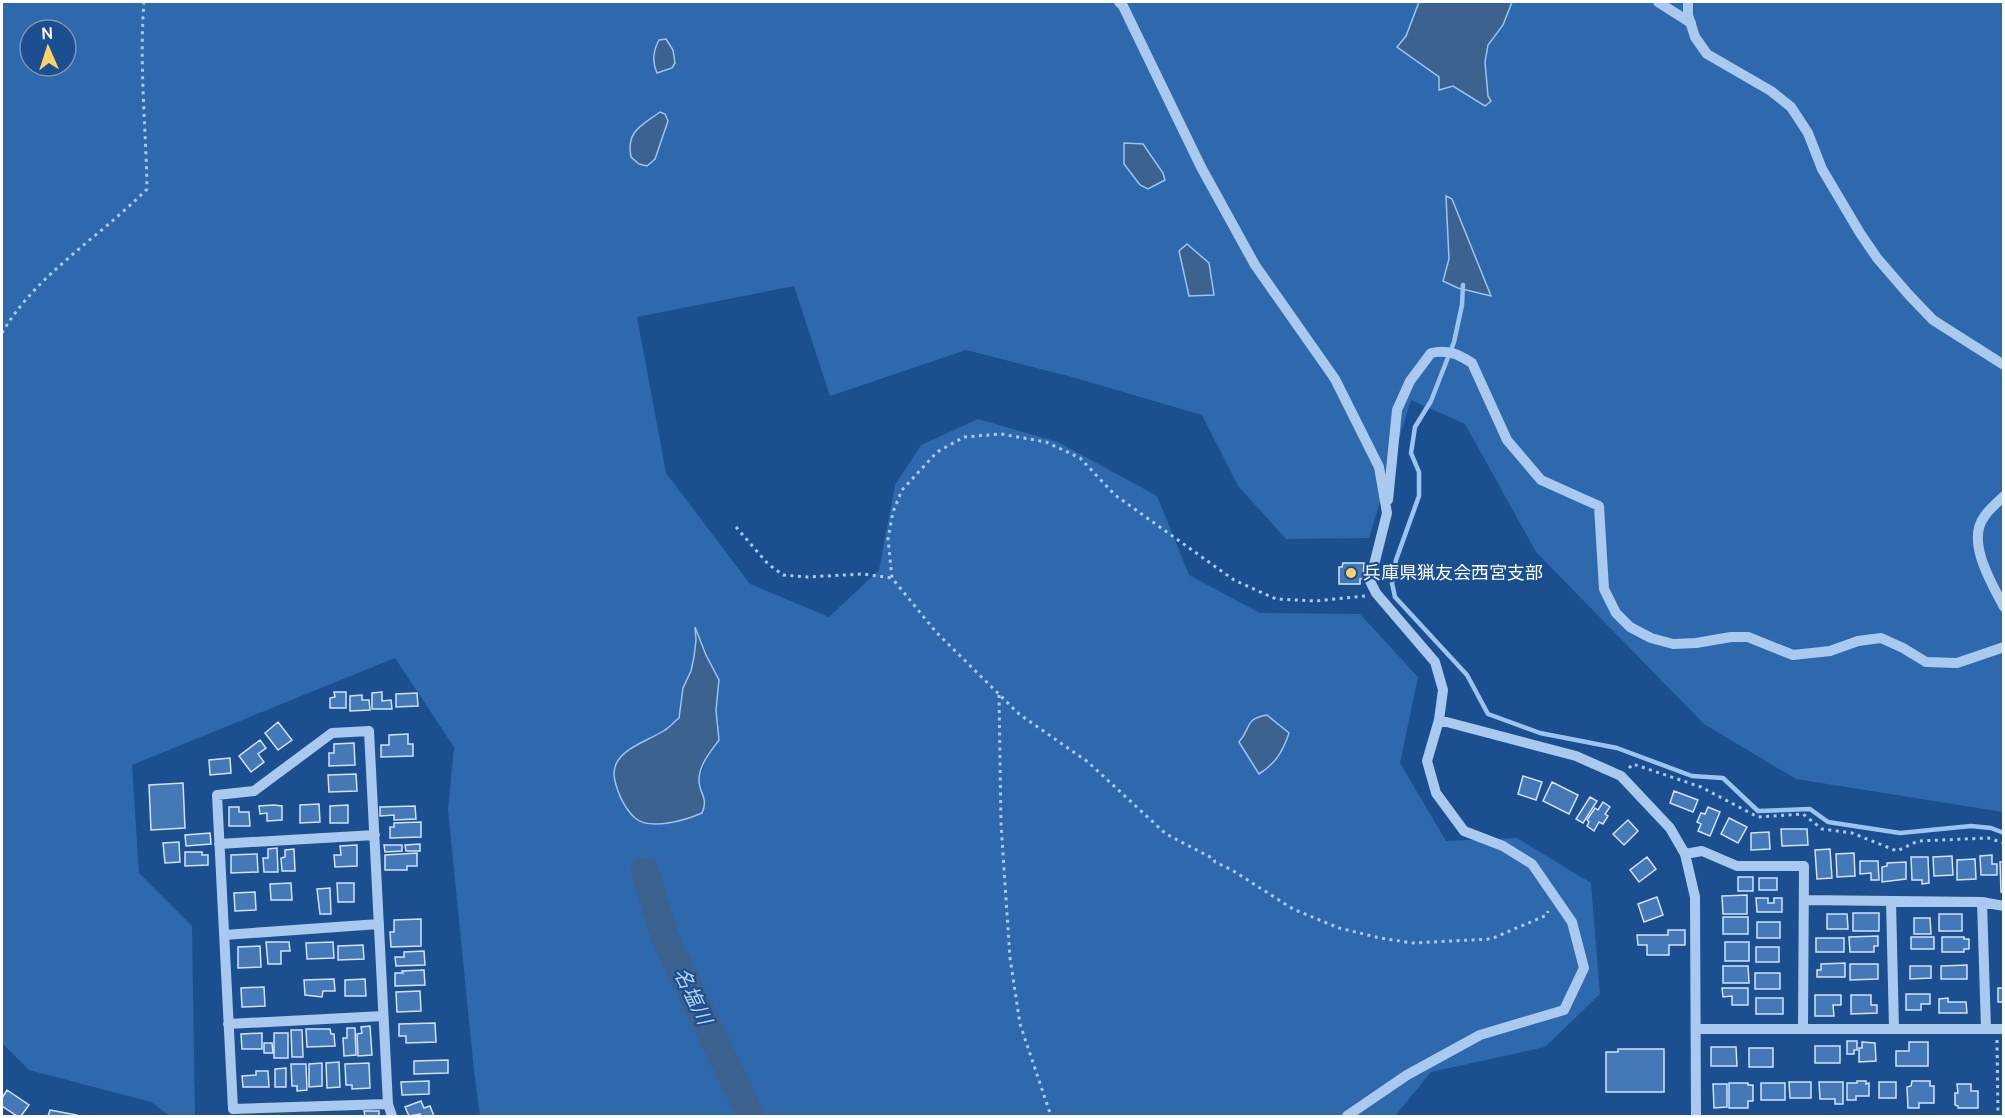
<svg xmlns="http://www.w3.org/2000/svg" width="2005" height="1118" font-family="Manrope,'Noto Sans JP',sans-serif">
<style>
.green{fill:#2e69ad;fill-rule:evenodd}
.water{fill:#3c6290;stroke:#9cc4f0;stroke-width:1.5}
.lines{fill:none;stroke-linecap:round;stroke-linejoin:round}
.stream{stroke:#9cc4f0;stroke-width:4.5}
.river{stroke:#3c6290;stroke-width:28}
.building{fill:#4478b7;stroke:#cfe3fa;stroke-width:1.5}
.path{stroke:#a9c9ee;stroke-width:3;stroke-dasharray:3 4.5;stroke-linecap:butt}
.minor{stroke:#a9c9ee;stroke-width:10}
.poi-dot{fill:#ffd166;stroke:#1b4f8f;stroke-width:2}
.labels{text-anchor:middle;stroke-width:4.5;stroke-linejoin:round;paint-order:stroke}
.poi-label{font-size:18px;fill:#fff;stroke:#1b4f8f;text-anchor:start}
.water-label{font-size:20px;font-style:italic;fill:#b5d3f5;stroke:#1b4f8f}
</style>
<rect width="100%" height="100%" fill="#1b4f8f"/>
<path class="green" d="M2,2H2003V812L1796,779L1704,724L1536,552L1465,424L1411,400L1369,538L1286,539L1238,486L1202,415L1072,377L966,350L830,396L794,286L637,317L666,473L750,584L829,617L879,570L895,485L921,445L978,419L1058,442L1157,496L1189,575L1260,613L1360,614L1418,677L1400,763L1446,841L1517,838L1591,883L1600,994L1545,1047L1431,1072L1395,1116H780L760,1115L759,1116H480L474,1071L448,809L454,747L395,658L132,765L139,873L192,926L195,1116H170L151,1102L29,1070L2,1043ZM30,30H66V66H30ZM1125,143L1143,144L1163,173L1165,180L1148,188L1140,185L1125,152ZM1446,196L1452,199L1490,295L1443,281L1449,259ZM1179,252L1209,263L1189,296ZM695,629L702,641L706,655L719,680L716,710L719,724L699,780L706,805L625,753L666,730L679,718L683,688L691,671L694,657L696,640ZM1289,733C1283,751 1276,763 1259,773L1239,742L1245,735Z"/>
<path class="water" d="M1419,2H1512L1503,25L1488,45L1485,62L1488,96L1491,101L1485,106L1453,86L1439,90V77L1397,47L1406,36Z
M666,39L673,50L675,63L672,68L657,73C652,62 653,51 659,40Z
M660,112L665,114L668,121L655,159L647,166L639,164L631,157C626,131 641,126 660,112Z
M1124,143L1143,144L1163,173L1165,180L1148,189L1140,185L1124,164Z
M1446,196L1452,199L1491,296L1458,288L1443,281L1449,259Z
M1187,244L1209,263L1214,295L1189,296L1179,251Z
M695,627L706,655L719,680L716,710L719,740C711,751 699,765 699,780C699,794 709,797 702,813C686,820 650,831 635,818C628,812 621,800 618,791C615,782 612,774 616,764C624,747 650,740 665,730C670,727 674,722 679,718L683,688L691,671L694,657L696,640Z
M1267,715L1289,733C1283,751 1276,763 1259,774L1239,742C1252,727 1244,719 1267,715Z"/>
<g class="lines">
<path class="stream" d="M1463,285L1462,305L1454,342L1431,401L1415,427L1411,453L1419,472V496L1396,560L1392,583L1395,597L1467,675L1488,714L1540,733L1617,748L1692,776L1723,778L1758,811L1810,809L1828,822L1900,833L1971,826L1991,828L2004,833"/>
<path class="river" d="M645,871L665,938L751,1116"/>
</g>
<path class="building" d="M1343,563H1364L1363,579H1360V584H1339V567H1342Z
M334,692H346V708H330V698L335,697Z
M382,692V701L391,700L392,709H372V693Z
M417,693L418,706L396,707V694Z
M362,695V700H369L370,710L350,711V696Z
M278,722L292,740L278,750L265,733Z
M408,734V744H413V756L381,757V745H389V735Z
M260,740L266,748L258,754L264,762L251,772L239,756Z
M354,743L355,765L329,766V753H334V744Z
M230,758L231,773L210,775L209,760Z
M356,774L357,791L329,792L328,775Z
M1523,776L1542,782L1536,800L1518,794Z
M1552,782L1578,795L1569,814L1543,801Z
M183,783L185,828L151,830L149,785Z
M1674,791L1698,800L1693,812L1670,803Z
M1590,797L1597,801L1583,823L1576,819Z
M1603,802L1610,807L1605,814L1608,816L1603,824L1599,822L1594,831L1587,826L1589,822L1587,820L1595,808L1598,810Z
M319,804L320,822L300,823V805Z
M274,805L282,806V820L267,821V813L260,814L259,806Z
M348,805V823H330V806Z
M415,806L416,819L394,820V815L380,816V807Z
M229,807H239V812H249L250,826H229Z
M1708,807L1720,812L1710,836L1698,831L1701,824L1697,822L1701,813L1705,814Z
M1729,818L1747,827L1738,843L1721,834Z
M1628,820L1638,831L1624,845L1613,834Z
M421,822V837L390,838V827H394V823Z
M1781,829H1807L1808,845L1782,846Z
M1769,832L1770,849L1751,850V833Z
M210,833L211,844L186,846L185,835Z
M179,842L180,862L165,863L163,843Z
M420,844V851H406L405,845Z
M357,845V866L335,867L334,855H341L340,846Z
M384,845H402V851L385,852Z
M277,848L278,872H264L263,858H268V849Z
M294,849L295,871H282L281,858L285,857V850Z
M1830,849L1832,878L1817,879L1815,850Z
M185,852H202V855H208V865L185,866Z
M417,853V866H407V870H385V855Z
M1854,853L1855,876L1837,877L1836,854Z
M257,854L258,872L231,873V855Z
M1992,855V864H1997V875H1981L1980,856Z
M1952,856L1953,875L1934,876L1933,857Z
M1647,857L1656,869L1639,882L1630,870Z
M1911,857H1928L1929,883L1922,884V880H1912Z
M1975,859L1976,879L1957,880V860Z
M1860,861H1878L1879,880H1871V873L1860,874Z
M1906,862V879L1882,882V867L1887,866V863Z
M2000,862H2004V892H2001Z
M1738,877H1753V891H1738Z
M1759,878H1777V890H1759Z
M291,883L292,900H271L270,884Z
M337,883H354V902H338Z
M330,888L331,914H320L317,889Z
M255,892L256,910L235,911L234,893Z
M1747,895V914H1723L1722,896Z
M1657,897L1663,915L1644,922L1638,904Z
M1756,898H1768V903H1774V898H1782V912H1757Z
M1853,913H1879V931H1853Z
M1827,914H1847L1848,929H1827Z
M1939,914H1962V931H1939Z
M1723,917H1748V934H1723Z
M1914,918H1930L1931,934H1914Z
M421,919V946L391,947L390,932H394V920Z
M1757,922H1780V938H1757Z
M1668,930H1685V945H1669V955H1647V945H1638L1637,935H1668Z
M1878,936V946H1874V952H1850L1849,937Z
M1911,937H1934V949H1911Z
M1942,937H1964V939H1969V949H1964V952H1942Z
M1816,938H1844V952H1816Z
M266,942H289L290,951H281V964H268Z
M333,942L334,958L307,959L306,943Z
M1725,942H1749V961H1725Z
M363,945L364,959L338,960V946Z
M260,946L261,967L238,968V947Z
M1756,947H1779V962H1756Z
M424,951L425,965L396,966L395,957H404V952Z
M1845,963V977H1817V970H1821V964Z
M1850,964H1878V979L1850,980Z
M1967,965V979H1941V966Z
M1723,966H1748L1749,983H1723Z
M1910,966H1931V978L1910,979Z
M424,970L425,985L395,986V973H403L402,971Z
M1755,973H1780V989H1755Z
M334,979L335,991H323L322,997L305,995L304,980Z
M365,979L366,996H345V980Z
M264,987L265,1006L242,1007L241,988Z
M1722,988H1748V1005H1732V996L1723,997Z
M1998,988H2004V1002H1998Z
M420,991L421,1011L397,1012L396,992Z
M1906,994H1930V1004H1921V1010H1906Z
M1815,995H1841V1005H1833L1834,1016H1815Z
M1851,995H1871V1005H1877V1013L1851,1014Z
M1756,998H1783V1014H1756Z
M1948,998V1002H1966L1967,1013H1939V999Z
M435,1023L436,1042L406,1043V1036H399V1024Z
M370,1026L372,1055L358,1056L357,1034L362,1033L361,1027Z
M347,1028H355L356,1055L344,1056L343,1038H347Z
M306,1029H330L331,1034H334L335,1046L307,1047Z
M291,1030H302L303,1057H292Z
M262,1033V1049H242L241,1034Z
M274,1033H288V1058H274Z
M1847,1041H1857V1050H1854V1054H1847Z
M1862,1042L1875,1043L1876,1061L1859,1062V1048H1862Z
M1909,1042H1928V1066H1896V1051H1909Z
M264,1043H272L273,1053H264Z
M1815,1046H1840V1063H1815Z
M1711,1047H1736L1737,1066H1711Z
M1749,1048H1773V1067H1749Z
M1618,1049H1664V1092H1606V1052H1618Z
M448,1060V1073L414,1074V1061Z
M339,1062L340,1087L327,1088L326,1063Z
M322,1063V1086L309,1087V1064Z
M369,1063L370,1088L352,1089V1085H346L345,1064Z
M291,1064H306L307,1090L297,1091V1086H292Z
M286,1068V1087H275V1069Z
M256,1071H268L269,1087H243L242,1076L256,1075Z
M429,1081V1094L402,1095L401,1082Z
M1857,1081H1866V1084L1869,1083V1096H1856V1100H1847V1083H1857Z
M1912,1081H1930V1086H1934V1103H1919V1108H1908L1907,1087L1911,1086Z
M1789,1082H1811V1098H1790Z
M1819,1082H1843V1104H1835V1099H1820Z
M1879,1082H1896V1098H1879Z
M1729,1083H1748V1085H1753V1101H1748V1108H1729Z
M1761,1083H1785V1100H1761Z
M1713,1084H1727V1107L1714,1108Z
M1957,1084H1971V1091H1978V1108H1958V1106L1955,1105V1093H1958Z
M7,1090L29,1105L21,1116H17L2,1106V1098Z
M421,1101L424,1108L430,1106L434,1116H421L420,1114L409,1116L405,1107Z
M50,1110L77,1115V1116H48Z
M364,1111H379V1116H365Z"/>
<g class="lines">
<path class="path" d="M2,333C36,274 99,238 147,189C146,127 139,64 144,2
M736,527L768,564L783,575L807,577L863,574L892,578
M1365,596L1316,601L1276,599L1234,580L1115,495L1080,458L1046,442L1001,434L964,437L937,452L902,490L893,512L888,539L892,578L936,632L1019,714L1088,762L1166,834L1214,859L1215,862L1232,870L1293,909L1339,928L1380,938L1412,943L1491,939L1547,915L1548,911
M999,695L1001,824L1010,958L1020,1024L1051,1116
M1629,768L1633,764L1701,787L1758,817L1803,814L1822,829L1852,833L1897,851L1918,841L1988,838L2004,843
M1997,1040L1998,1116"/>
<path class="minor" d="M1119,2L1123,6L1201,167L1255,265L1335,379L1379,467L1387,513L1370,581L1376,593L1435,662L1443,690L1439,720L1427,761L1436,793L1464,831L1503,846L1532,864L1572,922L1584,968L1564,1010L1480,1035L1407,1075L1347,1116
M1658,2L1691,23
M1688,2V15L1695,37L1707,54L1771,91L1791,107L1808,133L1822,169L1860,233L1877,258L1909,295L1933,320L2004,365
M2004,496C1997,503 1989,509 1984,517C1966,542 1992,584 2004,607
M1388,500L1397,410L1410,381L1431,353C1447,349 1458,354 1472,363L1507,440L1541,480L1599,506L1604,589L1616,613L1630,627L1651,638L1673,644L1696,643L1731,637H1748L1793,655L1830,651L1858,641L1881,638L1903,648L1926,662L1957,663L2004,647
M1439,720L1576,756L1621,776L1670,828L1685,854L1695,897L1696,1116
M219,844L375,835
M1685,854L1702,851L1737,866H1804L1803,1029
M1804,900L1982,902L2004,906
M1891,901L1894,1029
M1982,902L1986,1029
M224,935L379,924
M228,1024L383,1016
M1696,1029H2004
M388,1104L233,1109L217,795L254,791L332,733L369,731L388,1104L392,1116"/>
</g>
<circle class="poi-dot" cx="1351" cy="573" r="6"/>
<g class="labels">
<g class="poi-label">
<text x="1363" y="579">兵庫県猟友会西宮支部</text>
</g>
<g class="water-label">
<text transform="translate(693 996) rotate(64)" y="7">名塩川</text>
</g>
</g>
<rect width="2005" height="1118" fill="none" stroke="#ffffff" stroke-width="6"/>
<g transform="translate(48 48) rotate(357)"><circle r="28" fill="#1b4f8f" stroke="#7695bc" stroke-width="1.5"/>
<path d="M0-4.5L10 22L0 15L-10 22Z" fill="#ffd166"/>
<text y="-9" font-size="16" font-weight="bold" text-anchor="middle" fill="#ffffff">N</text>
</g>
</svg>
